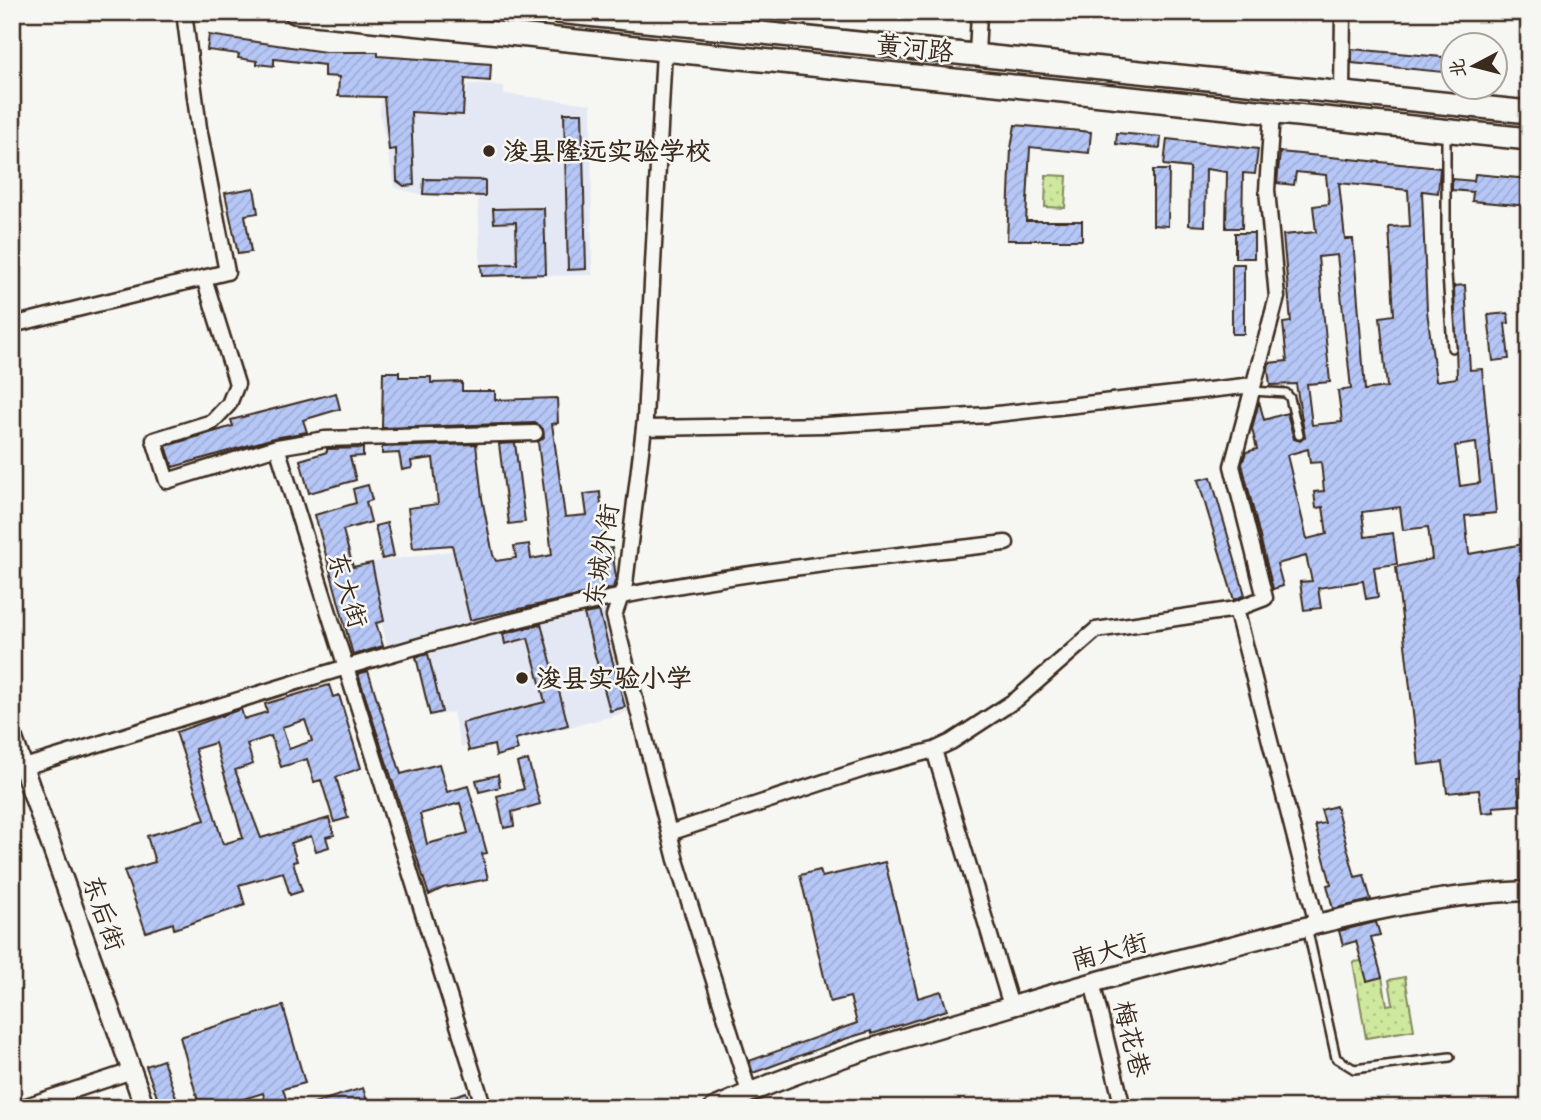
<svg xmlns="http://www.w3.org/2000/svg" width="1541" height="1120" font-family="'Gochi Hand','LXGW WenKai TC',sans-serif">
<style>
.built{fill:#e3e8f4}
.grass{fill:url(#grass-dots);stroke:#84895e;stroke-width:2}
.building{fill:url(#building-hatch);stroke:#3b2a1e;stroke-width:2;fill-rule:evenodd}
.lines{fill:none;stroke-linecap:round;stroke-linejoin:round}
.service-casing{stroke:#3b2a1e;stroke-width:12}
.minor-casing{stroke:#3b2a1e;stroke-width:19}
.tertiary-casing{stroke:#3b2a1e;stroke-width:23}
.primary-casing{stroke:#3b2a1e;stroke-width:26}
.service{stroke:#f6f6f2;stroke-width:7}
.minor{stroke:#f6f6f2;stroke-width:14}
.tertiary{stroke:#f6f6f2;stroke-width:18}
.primary{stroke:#f6f6f2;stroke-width:21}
.poi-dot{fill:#3b2a1e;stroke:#f6f6f2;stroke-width:2.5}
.labels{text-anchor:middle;stroke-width:5;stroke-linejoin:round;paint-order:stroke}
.street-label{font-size:26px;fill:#3b2a1e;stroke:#f6f6f2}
.poi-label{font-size:26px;font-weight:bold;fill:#3b2a1e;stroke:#f6f6f2;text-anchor:start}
</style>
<defs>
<pattern id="grass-dots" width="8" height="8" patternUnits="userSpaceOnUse" patternTransform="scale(1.75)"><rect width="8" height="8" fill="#cee89e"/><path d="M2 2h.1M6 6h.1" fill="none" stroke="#b2c788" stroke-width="1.8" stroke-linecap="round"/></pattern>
<pattern id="building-hatch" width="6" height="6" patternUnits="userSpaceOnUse" patternTransform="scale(1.75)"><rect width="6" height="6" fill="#b6c7f7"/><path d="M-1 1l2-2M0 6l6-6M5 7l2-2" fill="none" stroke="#9dabd3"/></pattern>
</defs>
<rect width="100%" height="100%" fill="#f6f6f2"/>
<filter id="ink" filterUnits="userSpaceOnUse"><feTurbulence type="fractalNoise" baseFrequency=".0143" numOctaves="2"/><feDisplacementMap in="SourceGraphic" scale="14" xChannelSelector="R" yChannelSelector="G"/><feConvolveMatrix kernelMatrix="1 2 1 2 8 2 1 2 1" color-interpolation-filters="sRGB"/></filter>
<g filter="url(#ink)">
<path class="built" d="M382,82L383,87L467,92L468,84L504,86V94L591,104L592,275L481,277L478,197L429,196L395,188L380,114Z
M473,548L493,633L605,605L632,711L551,732L549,724L461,747L453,712L429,717L411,640L387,645L382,624L374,625L352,565Z"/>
<path class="grass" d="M1046,175L1067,176L1065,208L1045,207Z
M1362,961L1382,977L1387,1005L1393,1004L1389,980L1405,977L1414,1030L1366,1038L1353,962Z"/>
<path class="building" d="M209,35L325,52H378V56L491,64L490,81L465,79L463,115L411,112L414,185L404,186L397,181L396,149L389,150L384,97L338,96L339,77L324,76V65L274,59V66L257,64V61L238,58L239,54L207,50Z
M1352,49L1453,58V73L1352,63Z
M564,113H582L586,269L568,270Z
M1015,125L1091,132L1089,153L1030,147L1026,221H1082V240H1007L1011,148Z
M1117,133L1161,137L1160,148L1116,144Z
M1167,139L1258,149L1255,174L1243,173L1242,228H1226L1227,172L1206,169L1205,226L1189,225L1190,168L1164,165Z
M1280,152L1440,168L1438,193L1422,191L1427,311L1436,381L1457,378L1454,286L1465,285L1470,370L1482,369L1496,513L1465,516L1469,554L1529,543V574L1518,576L1522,601H1527L1529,613V776L1517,778L1520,805L1493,807L1494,812L1482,813L1479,790L1447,793L1443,762L1419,765L1396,567L1432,559L1428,527L1403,530L1400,507L1362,512L1365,537L1393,533L1397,564L1374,567L1378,597L1366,599L1363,581L1318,588L1321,608L1304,610L1300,582L1312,581L1306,556L1277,564L1283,586L1273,589L1242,464L1246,452L1257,449L1252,429L1259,401L1264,420L1287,413L1294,439L1300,441L1305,437L1296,384L1270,385L1268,369L1269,363L1287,361L1283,323L1291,322L1283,235L1316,232L1313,206L1329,204L1326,175L1296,172L1294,185L1277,183ZM1339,183L1408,190L1410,226L1389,227L1394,315L1380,317L1387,387L1365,390L1353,239H1345ZM1337,255L1351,389L1338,391L1342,422L1312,425L1307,384L1330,382L1318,257ZM1476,443L1480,483L1460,486L1455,446ZM1308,449L1310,463L1321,462L1324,491L1314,492L1316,508L1323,507L1327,534L1307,539L1287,455Z
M1153,170H1169L1168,226L1153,225Z
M1475,174L1529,179V206L1472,201L1473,192L1452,190V179L1474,181Z
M424,179L485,180V196L423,194Z
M254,188L258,213L245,215L251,252L238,254L225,193Z
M544,208L546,274L482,276L481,265L517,264L516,222L494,223L493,209Z
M1235,233H1254V258H1235Z
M1232,264H1244V334H1232Z
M1508,313L1509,323L1505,324L1509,359L1493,361L1488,315Z
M383,372H399V377H431V383L462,382V391H495V400L557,398L558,423L552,424L565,517L587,515L584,494L600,492L604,549L612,548L616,578L613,588L470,620L452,545L413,548L408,508L438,504L433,458L411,461L412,468L402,470L399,453L382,454V447L476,444L482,498L493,555L496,561L516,558L514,546L529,544L531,559L552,555L538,442L544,437L543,429L535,423L382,428Z
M336,393L340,409L303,420L307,432L274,438L173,467L166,446L233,426L231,420Z
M515,443L525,522L509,524L499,444Z
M363,448V456L350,457L356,480L309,493L300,460L327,452V449Z
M1211,477L1245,595L1234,600L1198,480Z
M368,485L372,500L366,502L371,522L343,530L353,567L372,563L384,621L376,623L383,646L353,655L315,515L356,503L353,489Z
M387,523L394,556L382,559L375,526Z
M599,611L625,707L610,711L584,614Z
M541,624L568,725L515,739L518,750L496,756L494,745L469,751L462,723L545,702L528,638L505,644L503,634Z
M428,654L442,712L430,715L416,657Z
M368,671L401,774L439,764L447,792L468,786L487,853L482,854L488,879L443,888L429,895L358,674ZM460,803L468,833L427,844L420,814Z
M329,685L333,697L339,695L361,768L336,777L348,818L334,822L321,780L314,782L307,759L281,767L271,736L247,744L253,764L235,770L261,838L329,818L334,835L326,837L329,847L316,851L311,836L291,843L297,861L293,862L302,891L290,895L283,872L239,885L245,905L174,929L173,923L146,932L124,871L155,862L147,836L205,820L176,732L241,709L244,719L267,712L265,704ZM305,720L312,741L289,749L282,727ZM215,743L243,838L223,844L195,749Z
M528,760L540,804L512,812L514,826L504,828L497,796L524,789L517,763Z
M498,775L500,787L479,792L476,780Z
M1336,806L1355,877L1364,875L1371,900L1333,909L1327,885L1331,884L1315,825L1325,823L1321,810Z
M885,862L918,998L941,991L947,1010L872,1034L871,1031L845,1039L753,1073L749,1061L857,1023L850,997L830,1002L800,875L820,870L822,877Z
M1376,922L1380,935L1371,937L1382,977L1367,981L1356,941L1343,945L1339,931Z
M283,1006L305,1083L283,1089L289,1108H267L263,1093L214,1108H200L180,1037Z
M163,1060L177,1100L179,1108H161L146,1066Z
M363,1088L369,1108H356L355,1103L339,1108H307V1105Z
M466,1092L472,1108H455L451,1097Z"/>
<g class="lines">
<g class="service-casing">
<path id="service" d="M1446,132V259L1452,348
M1252,391L1286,393L1290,398L1299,435
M1307,927L1336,1058L1354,1069L1450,1057"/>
</g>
<g class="minor-casing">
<path id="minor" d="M730,30L733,12
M664,50L645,419L625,584L614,616L676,860L749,1092
M977,55L979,12
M1342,93L1343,12
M1272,113L1267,190L1277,297L1232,466L1265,598L1236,609L1317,924
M204,278L237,384L229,404L212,422L154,440L167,481L277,447L484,1108
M12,325L227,272L199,128L184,12
M644,428L826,425L988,415L1253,385
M277,447L325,439L535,433
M934,750L1011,1006
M24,767C215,709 407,642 603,600C736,572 871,558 1006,543
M669,833L870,767L934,750L951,742L1017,699L1096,630L1236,609
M1092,982L1123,1108
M20,1108L132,1071"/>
</g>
<g class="tertiary-casing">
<path id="tertiary" d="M12,736L145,1108
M714,1108C800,1069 888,1042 979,1016C1055,993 1131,971 1208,952C1314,925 1418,894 1529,891"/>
</g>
<g class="primary-casing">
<path id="primary" d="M295,12L1529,139
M558,12L1529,112"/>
</g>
<use href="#service" class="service"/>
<use href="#minor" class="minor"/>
<use href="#tertiary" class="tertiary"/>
<use href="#primary" class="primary"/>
</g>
</g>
<g class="poi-dot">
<circle cx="489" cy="151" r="7"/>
<circle cx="522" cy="678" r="7"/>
</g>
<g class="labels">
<g class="street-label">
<text transform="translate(915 48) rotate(6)" y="9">黄河路</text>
<text transform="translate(601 555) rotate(-81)" y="9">东城外街</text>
<text transform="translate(348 590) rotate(73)" y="9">东大街</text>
<text transform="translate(104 913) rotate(71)" y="9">东后街</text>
<text transform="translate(1109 951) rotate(-15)" y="9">南大街</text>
<text transform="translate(1132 1039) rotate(76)" y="9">梅花巷</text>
</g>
<g class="poi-label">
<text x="503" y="160">浚县隆远实验学校</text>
<text x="536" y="687">浚县实验小学</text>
</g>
</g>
<rect width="1541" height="1120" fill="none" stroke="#f6f6f2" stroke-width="42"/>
<rect x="21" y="21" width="1499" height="1078" fill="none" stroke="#3b2a1e" stroke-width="2.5" filter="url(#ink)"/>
<g transform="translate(1474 66) rotate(263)"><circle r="33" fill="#f6f6f2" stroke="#aba49d" stroke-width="2"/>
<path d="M0-5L12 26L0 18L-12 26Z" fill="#3b2a1e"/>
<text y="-10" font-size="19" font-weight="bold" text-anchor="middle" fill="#3b2a1e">北</text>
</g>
</svg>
